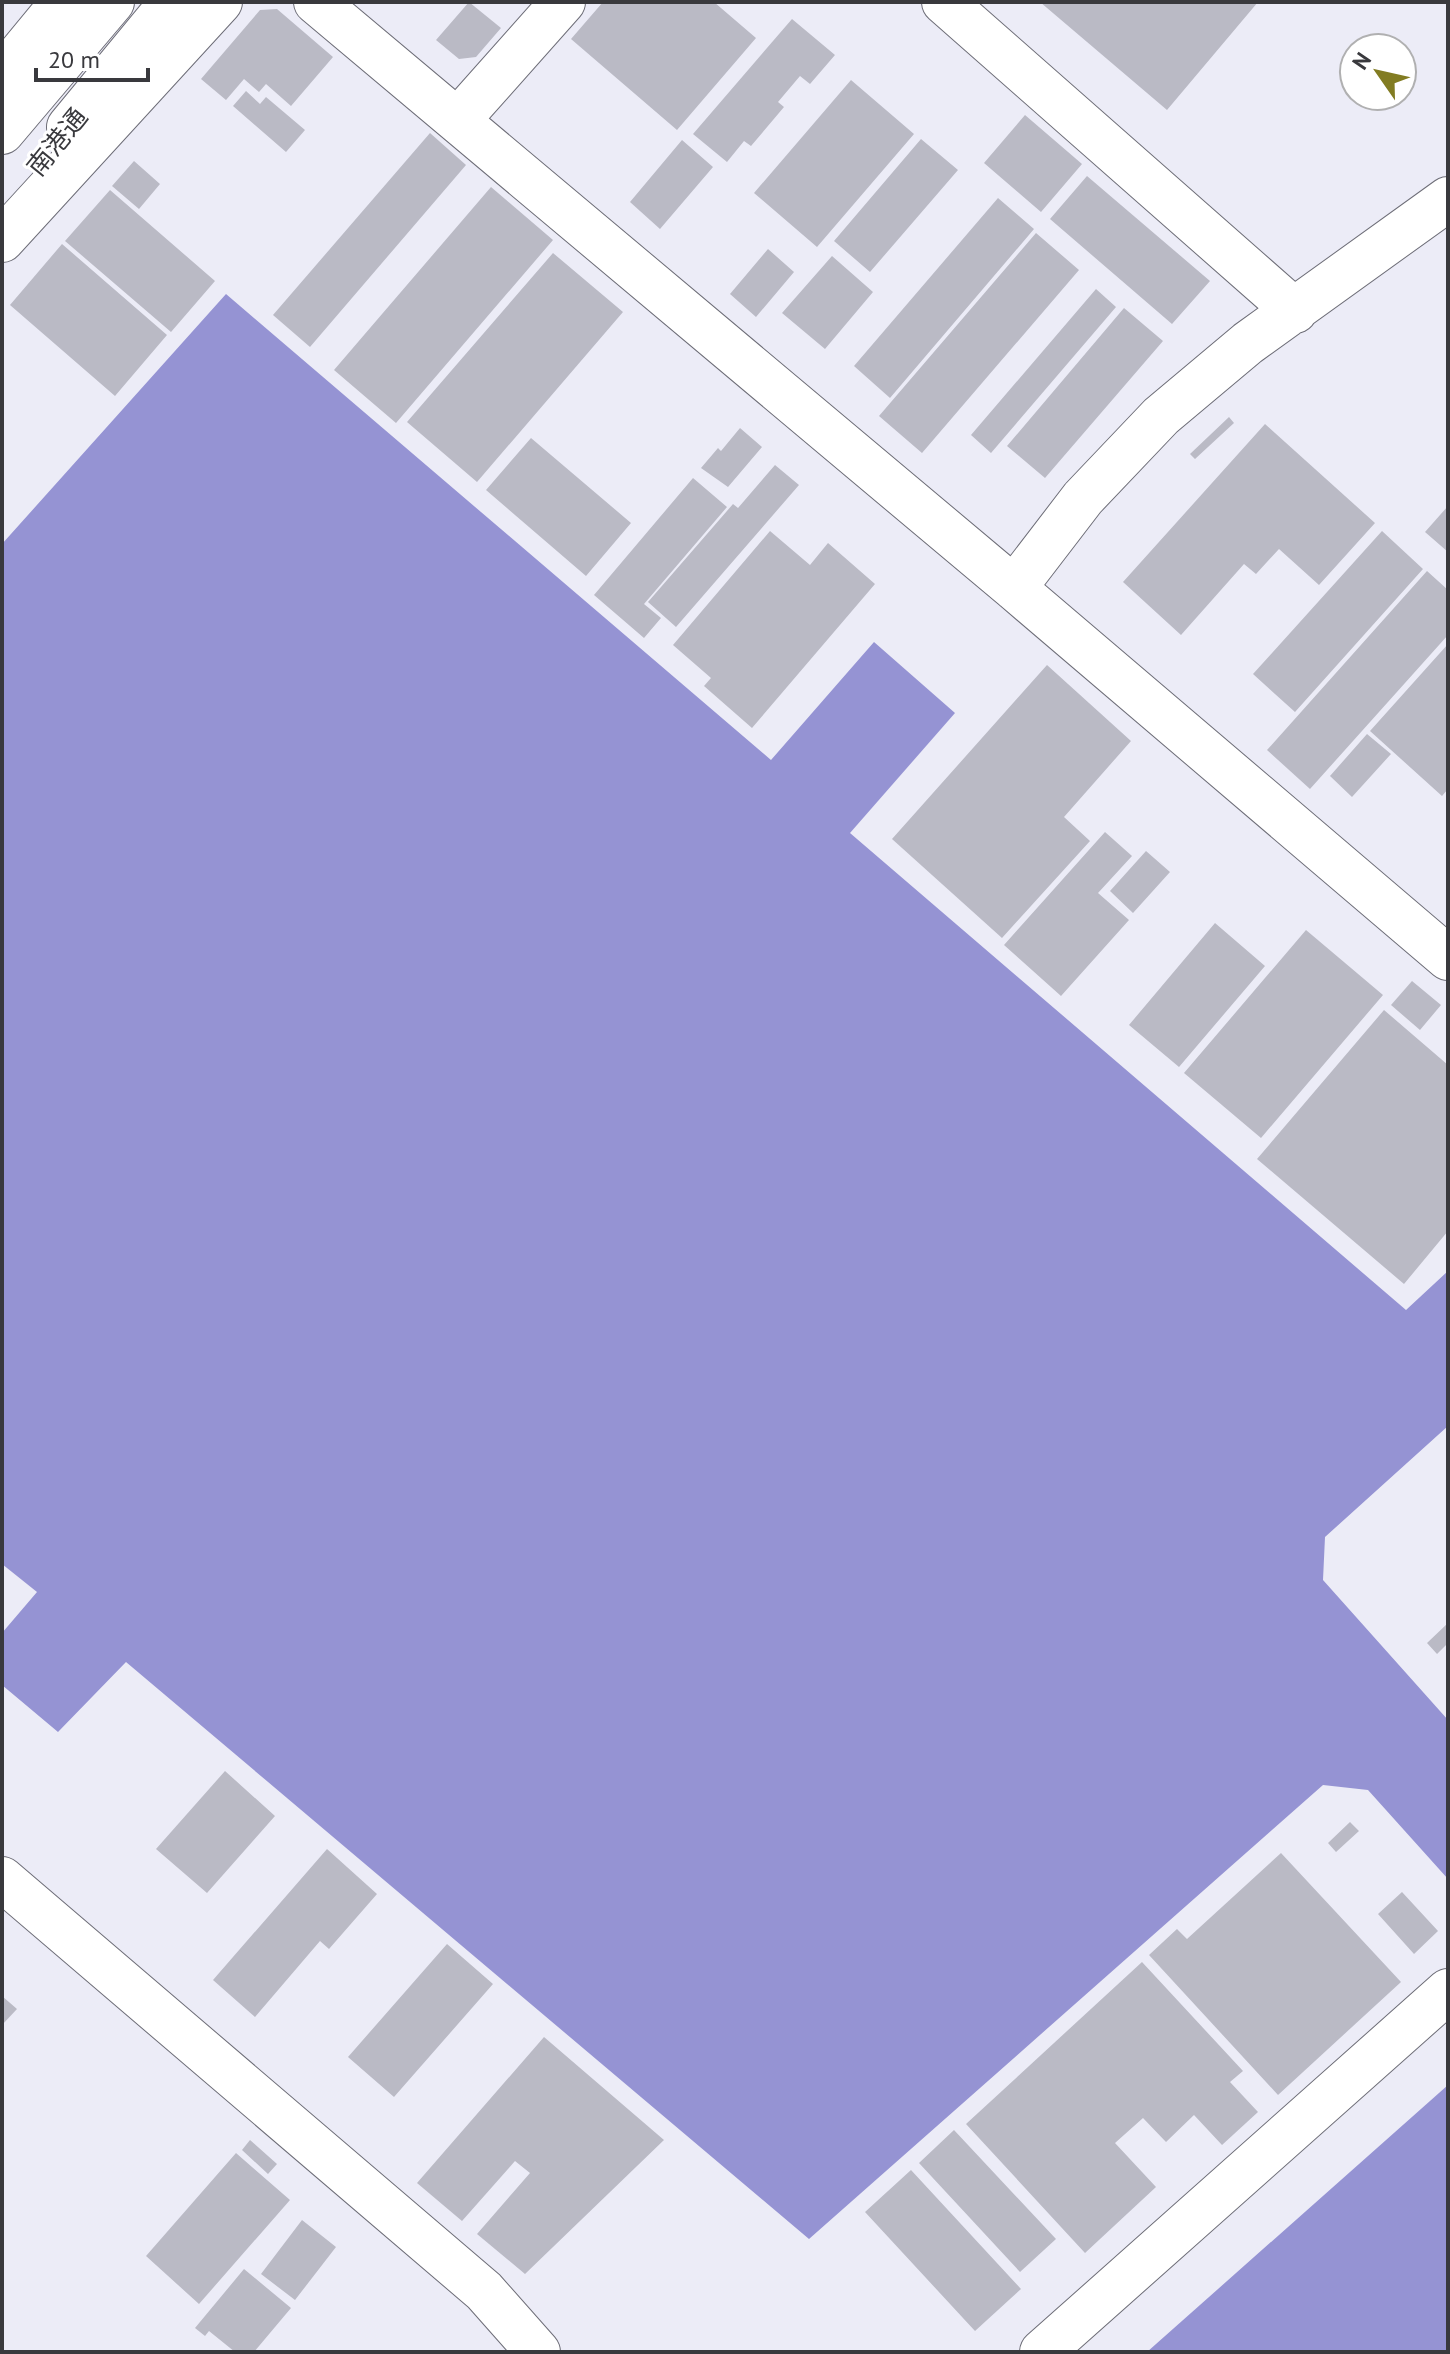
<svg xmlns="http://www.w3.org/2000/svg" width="1450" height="2354" font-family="'PT Sans','Noto Sans JP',sans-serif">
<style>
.water{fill:#9593d3}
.building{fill:#babac5}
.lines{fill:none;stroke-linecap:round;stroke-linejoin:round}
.minor-casing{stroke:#6d6d77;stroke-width:46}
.minor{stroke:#fff;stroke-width:44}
.labels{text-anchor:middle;stroke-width:6;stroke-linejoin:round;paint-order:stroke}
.street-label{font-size:26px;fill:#39393d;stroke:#fff}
</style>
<rect width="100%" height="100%" fill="#ececf7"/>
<path class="water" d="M226,294L771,760L874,642L955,713L850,833L1406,1310L1448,1271V1426L1325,1537L1323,1580L1448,1720V1879L1368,1790L1323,1785L809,2239L126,1662L58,1732L2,1685V1633L37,1592L2,1564V544Z
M1448,2084V2352H1147L1448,2085Z"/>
<path class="building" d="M469,2L501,28L476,57L459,59L436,40Z
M603,2H714L756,38L677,130L571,39Z
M1040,2H1258L1167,110Z
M277,9L333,57L291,106L266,84L259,92L244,79L226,100L201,79L260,10Z
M792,19L835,55L810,84L800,76L778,102L784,107L751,146L744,141L727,162L693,134Z
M851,80L914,134L817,247L754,193Z
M246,91L260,104L266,97L305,130L286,152L233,106Z
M1025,115L1082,164L1041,212L984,163Z
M430,133L466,165L310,347L273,315Z
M921,139L958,170L870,272L834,241Z
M682,140L713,167L660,229L630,202Z
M134,161L160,184L139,209L112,186Z
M1087,176L1210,281L1172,324L1050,219Z
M491,187L553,240L396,423L334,370Z
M110,190L215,281L171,332L65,241Z
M998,198L1034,229L890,398L854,366Z
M1036,233L1079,270L922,453L879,416Z
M62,244L167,335L115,396L10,305Z
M768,249L794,272L756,317L730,294Z
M553,253L623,312L477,482L407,422Z
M832,256L873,292L825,349L782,313Z
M1096,289L1116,307L991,453L971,435Z
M1124,308L1163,341L1045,478L1007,446Z
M1229,417L1234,423L1195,459L1190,454Z
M1265,424L1375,523L1319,585L1279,549L1256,574L1244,564L1181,635L1123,582Z
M740,428L762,447L728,487L701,468L718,448L721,451Z
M531,438L631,523L586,576L486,490Z
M775,465L799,485L676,627L648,602L733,504L738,508Z
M693,478L727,507L644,604L661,618L644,638L594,595Z
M1448,506V552L1425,532Z
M770,531L810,565L828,543L875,584L752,728L704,686L711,678L673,645Z
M1382,531L1423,569L1295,712L1253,674Z
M1427,571L1448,590V635L1310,789L1267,750Z
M1448,644V789L1442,796L1370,731Z
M1047,665L1131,741L1064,817L1090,841L1002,938L892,839Z
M1367,734L1391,754L1352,797L1330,776Z
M1105,832L1132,856L1098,893L1129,920L1061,996L1004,945Z
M1146,851L1170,872L1133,913L1110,891Z
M1215,923L1265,966L1179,1067L1129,1025Z
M1306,930L1383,995L1261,1138L1184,1073Z
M1412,981L1441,1005L1420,1030L1391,1005Z
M1384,1010L1448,1065V1231L1404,1284L1257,1159Z
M1448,1623V1643L1437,1654L1427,1643Z
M225,1771L275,1816L207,1893L156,1849Z
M1350,1822L1359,1831L1336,1852L1328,1843Z
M327,1849L377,1894L329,1949L320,1941L255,2017L213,1980Z
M1281,1853L1401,1982L1278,2095L1149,1955L1177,1929L1187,1939Z
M1402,1892L1438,1931L1414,1954L1378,1914Z
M447,1944L493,1984L394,2097L348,2057Z
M1142,1962L1243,2071L1230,2082L1258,2112L1222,2145L1194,2115L1166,2142L1143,2118L1115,2143L1156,2187L1085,2253L966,2124Z
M2,1996L17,2009L2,2025Z
M544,2037L664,2140L525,2274L477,2234L530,2173L515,2161L462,2221L417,2183Z
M954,2130L1056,2239L1020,2272L919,2163Z
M250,2140L277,2164L268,2174L242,2150Z
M236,2153L290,2200L199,2304L146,2256Z
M911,2170L1021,2289L975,2331L865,2212Z
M302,2220L336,2247L295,2300L261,2274Z
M244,2269L291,2308L254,2352H235L209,2331L205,2336L195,2328Z"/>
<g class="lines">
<g class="minor-casing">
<path id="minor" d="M316,2L1014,588L1448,958
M944,2L1295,311
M2,76L63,2
M458,120L563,2
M69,127L172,2
M2,132L112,2
M2,240L220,2
M1014,588L1083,498L1161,416L1248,343L1448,199
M2,1879L484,2291L538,2352
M1042,2352L1448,1991"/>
</g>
<use href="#minor" class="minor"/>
</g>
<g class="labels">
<g class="street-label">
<text transform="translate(57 142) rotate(-51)" y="9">南港通</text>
</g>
</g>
<rect width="1450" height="2354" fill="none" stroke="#39393d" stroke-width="8"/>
<g transform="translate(1378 72) rotate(304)"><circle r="38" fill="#ffffff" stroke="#b0b0b1" stroke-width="2"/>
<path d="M0-6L14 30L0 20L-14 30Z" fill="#827c22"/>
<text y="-12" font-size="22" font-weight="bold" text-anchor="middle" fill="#39393d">N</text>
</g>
<path d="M36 68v12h112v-12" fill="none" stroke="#39393d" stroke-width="4"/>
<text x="48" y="68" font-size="24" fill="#39393d" stroke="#ffffff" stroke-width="6" paint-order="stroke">20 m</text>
</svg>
